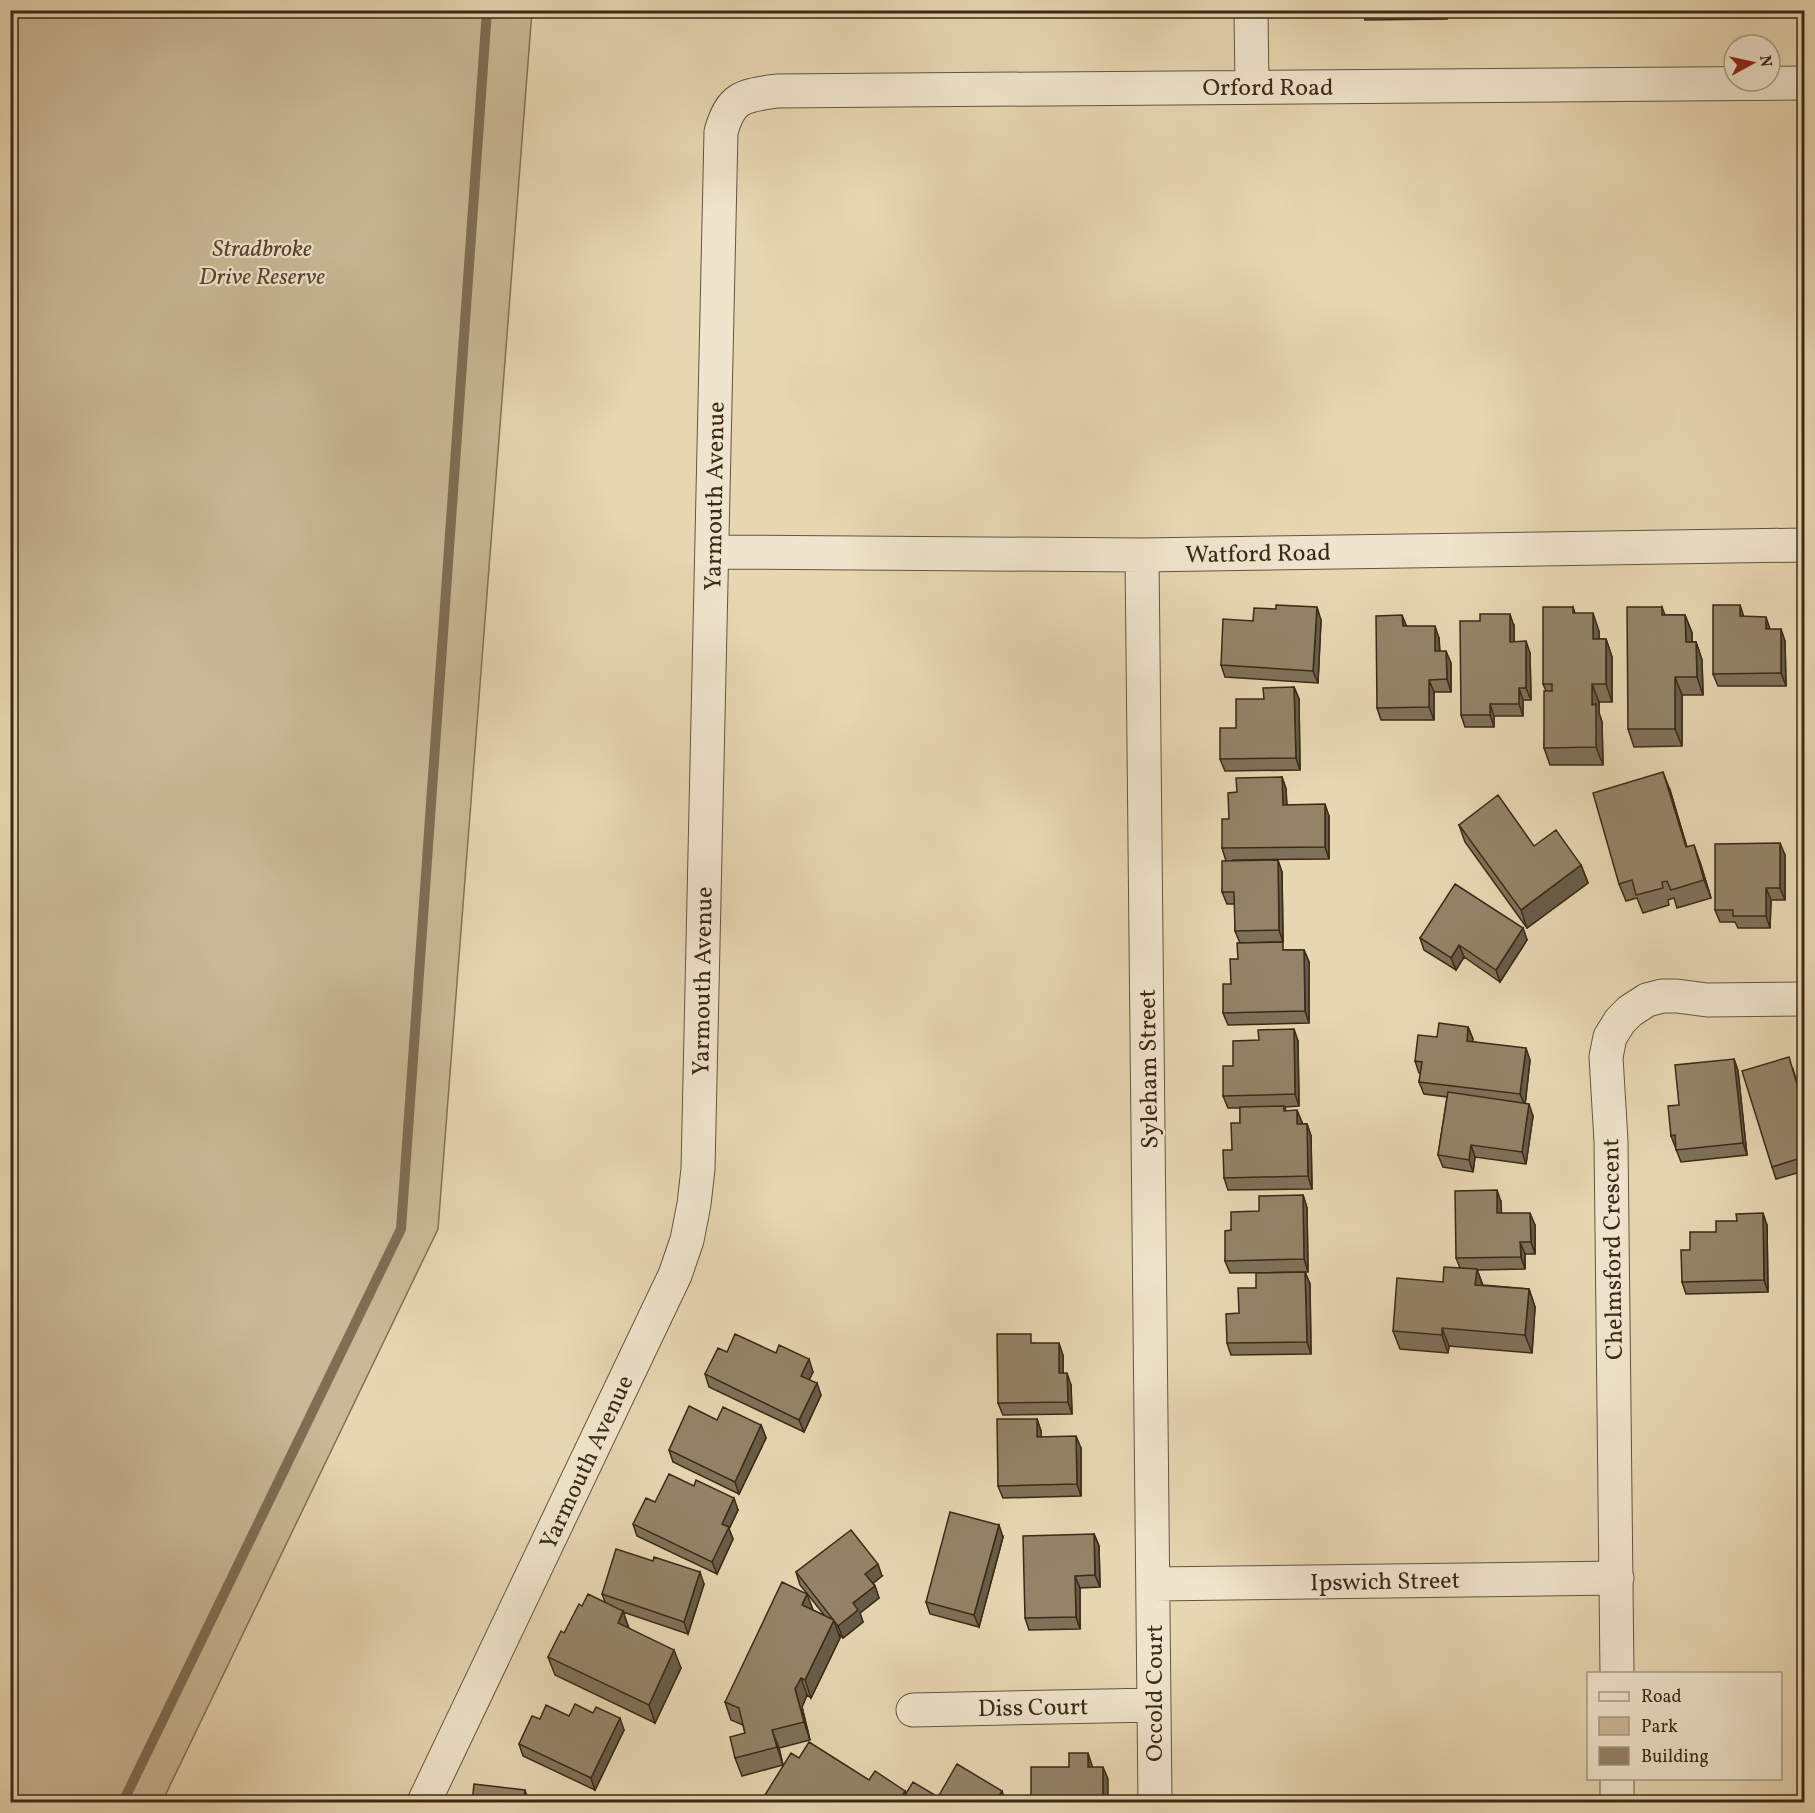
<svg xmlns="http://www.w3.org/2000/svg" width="1815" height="1813" font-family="Vollkorn,serif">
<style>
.green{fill:#c9b997;stroke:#827257;stroke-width:1.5}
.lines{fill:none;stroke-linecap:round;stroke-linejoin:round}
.stream{stroke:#7e6e54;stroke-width:10}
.minor-casing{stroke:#65553e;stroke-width:35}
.minor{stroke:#efe4cc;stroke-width:33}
.wall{fill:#7e7159;stroke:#3a2a17;stroke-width:1.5}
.shaded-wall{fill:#675c48;stroke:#3a2a17;stroke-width:1.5}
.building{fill:#938367;stroke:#3a2a17;stroke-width:1.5}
.labels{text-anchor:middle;stroke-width:4.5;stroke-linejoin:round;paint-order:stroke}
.street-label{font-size:24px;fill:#3a2a17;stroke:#efe4cc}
.park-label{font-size:24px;font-style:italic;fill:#574731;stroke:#efe4cc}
</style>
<rect width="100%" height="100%" fill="#e6d6b1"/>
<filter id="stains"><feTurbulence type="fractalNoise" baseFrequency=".00333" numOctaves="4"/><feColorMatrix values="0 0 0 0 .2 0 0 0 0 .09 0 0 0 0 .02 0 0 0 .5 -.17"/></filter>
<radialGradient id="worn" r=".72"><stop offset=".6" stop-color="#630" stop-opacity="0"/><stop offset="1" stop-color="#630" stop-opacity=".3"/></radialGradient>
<path class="green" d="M11,10L532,11L438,1229L162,1802H11Z"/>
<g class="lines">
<path class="stream" d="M123,1802L401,1229L487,10"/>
<g class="minor-casing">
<path id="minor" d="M1251,10L1252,87
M712,552L1142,555L1804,545
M1142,555L1155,1802
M1154,1584L1617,1578
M1617,1674L1611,1141L1606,1057L1610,1037L1620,1021L1630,1011L1647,1000L1662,996H1677L1707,1000L1804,999
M913,1710L1154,1705
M1617,1778V1802
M424,1802L675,1275L687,1240L694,1204L698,1169L721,132C731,96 743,96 777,91L1804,83"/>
</g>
<use href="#minor" class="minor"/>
</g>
<path class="wall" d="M1322,10H1447V19L1365,20L1362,11L1323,12Z
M1573,607L1575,613L1599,631V639H1606L1612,657V702H1599V713L1602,722L1603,765H1550L1544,748L1546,691L1543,684Z
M1662,607L1665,615H1685L1692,633V642H1696L1702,660L1703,695H1682V746L1634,747L1628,729Z
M1744,617L1770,629L1785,641L1786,686H1718L1713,674Z
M1321,620L1318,683L1225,677L1221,665L1253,621Z
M1406,626L1439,638L1440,651L1451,663V692H1434V720H1381L1377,708Z
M1514,626V642L1530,653L1531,700H1523V716H1494V727H1465L1461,715Z
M1294,687L1299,699L1300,770L1225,771L1220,759L1236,728L1264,699Z
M1282,777L1286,789L1287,805L1329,816V859L1232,860L1282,872L1283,942L1240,943L1235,931V904H1227L1222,892L1226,861L1222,848L1229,819L1237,792Z
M1670,790L1687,847L1700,862L1711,898L1677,908L1674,898L1668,900L1669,905L1643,913L1637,898L1626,901L1619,884Z
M1459,825L1534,846L1581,865L1588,883L1527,928L1465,842Z
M1785,855V900H1771L1770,928H1738L1735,922H1720L1715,910Z
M1523,928L1527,940L1500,982L1464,957L1456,970L1424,950L1420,938Z
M1286,950H1304L1309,962V1023L1228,1025L1223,1013L1238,959Z
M1468,1027L1473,1039L1472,1041L1530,1060L1525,1104L1533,1116L1526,1164L1475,1157L1473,1172L1443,1167L1438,1155L1447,1097L1424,1094L1419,1082L1421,1073H1419L1415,1061L1437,1037Z
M1298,1041L1299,1106L1285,1107L1286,1111L1302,1122V1124H1307L1311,1136L1312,1189L1228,1190L1224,1178L1240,1123V1108H1228L1223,1096L1233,1066Z
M1734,1059L1738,1071L1747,1155L1681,1162L1671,1136L1679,1105Z
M1793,1069L1804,1105V1171L1776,1179L1772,1167Z
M1303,1195L1307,1208L1308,1272L1230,1273L1225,1261L1231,1230Z
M1501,1202V1213L1535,1225V1254H1525V1269L1477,1270L1483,1285L1529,1289L1535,1307L1532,1353L1449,1346L1448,1353L1400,1349L1393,1331L1443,1282L1460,1268L1456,1258Z
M1767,1225L1768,1292L1686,1294L1682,1282L1690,1250L1716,1232Z
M1305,1272L1310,1284L1311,1354L1231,1355L1227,1343L1239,1313L1256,1288Z
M1034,1343L1063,1355V1373L1071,1385L1072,1414L1003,1415L998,1403Z
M727,1352L813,1372L809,1380L821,1395L804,1432L709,1387L705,1374Z
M1037,1419L1041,1431V1437L1081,1448V1496L1003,1498L998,1486Z
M717,1420L761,1425L766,1438L739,1494L673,1462L669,1450Z
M655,1502L738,1510L729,1529L733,1539L717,1574L637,1536L633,1524Z
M1094,1534L1099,1546L1100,1587L1080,1588V1629L1029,1630L1025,1618Z
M1003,1537L979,1627L930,1614L926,1602Z
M796,1572L882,1576L873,1583L875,1586L879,1598L860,1613L863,1622L843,1638L838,1633L840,1638L811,1698L807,1695L802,1707L810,1740L779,1748L783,1765L742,1776L735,1758L745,1733L743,1725L731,1720L725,1702L813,1610L825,1616L800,1585Z
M704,1584L688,1634L623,1612L629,1628L681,1668L655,1723L555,1675L548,1657L582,1606L605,1602L602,1594Z
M569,1716L624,1730L595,1790L523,1756L519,1744L540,1719Z"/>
<path class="shaded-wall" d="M1444,10H1447V19Z
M1740,605L1744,617L1740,616Z
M1317,607L1321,620L1318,683L1313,671Z
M1593,613L1599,631V657L1593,639Z
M1510,614L1514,626V654L1510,642Z
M1402,615L1407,627L1403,626Z
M1685,615L1692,633V660L1686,642Z
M1766,617L1770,629H1766Z
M1435,626L1439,638L1440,663L1435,651Z
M1781,629L1785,641L1786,686L1781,673Z
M1606,639L1612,657V702L1606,684Z
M1526,641L1530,653L1531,700L1526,688Z
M1696,642L1702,660L1703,695L1697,677Z
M1446,651L1451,663V692L1447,679Z
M1675,677L1682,695V746L1675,729Z
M1429,680L1434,692V720L1429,707Z
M1592,684L1599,702V713L1602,722L1603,765L1596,747L1592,705Z
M1294,687L1299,699L1300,770L1296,758Z
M1519,688L1523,700V716L1519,704Z
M1490,704L1494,716V727L1490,715Z
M1663,772L1670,790L1692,865L1686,847Z
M1282,777L1286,789L1287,817L1283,805Z
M1325,804L1329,816V859L1325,847Z
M1780,843L1785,855V900L1780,888Z
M1694,845L1700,862L1711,898L1704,880Z
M1278,860L1282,872L1283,942L1279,930Z
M1581,865L1588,883L1527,928L1521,910Z
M1766,888L1771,900L1770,928L1766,916Z
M1523,928L1527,940L1500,982L1496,970Z
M1459,945L1464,957L1456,970L1451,958Z
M1304,950L1309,962V1023L1305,1011Z
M1468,1027L1473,1039L1471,1053L1467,1041Z
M1294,1029L1298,1041L1299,1106L1295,1094Z
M1526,1048L1530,1060L1525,1106L1520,1094Z
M1734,1059L1738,1071L1747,1155L1743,1143Z
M1529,1104L1533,1116L1526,1164L1522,1152Z
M1297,1110L1302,1122V1136L1297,1124Z
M1307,1124L1311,1136L1312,1189L1308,1176Z
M1471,1145L1475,1157L1473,1172L1469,1160Z
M1497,1190L1501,1202L1502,1226L1497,1213Z
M1303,1195L1307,1208L1308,1272L1304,1259Z
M1530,1213L1535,1225V1254L1531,1242Z
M1763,1213L1767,1225L1768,1292L1764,1280Z
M1520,1242L1525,1254V1269L1521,1257Z
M1477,1269L1483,1287L1475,1285Z
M1305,1272L1310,1284L1311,1354L1307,1342Z
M1529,1289L1535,1307L1532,1353L1525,1335Z
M1442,1328L1449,1346L1448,1353L1442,1335Z
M1059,1343L1063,1355V1386L1059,1373Z
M809,1359L813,1372L805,1388L801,1376Z
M1067,1373L1071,1385L1072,1414L1068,1402Z
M817,1383L821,1395L804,1432L799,1420Z
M1037,1419L1041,1431L1042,1449L1037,1437Z
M761,1425L766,1438L739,1494L735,1482Z
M1076,1436L1081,1448V1496L1077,1484Z
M734,1498L738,1510L729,1529L733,1539L717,1574L712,1562L722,1524Z
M999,1525L1003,1537L979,1627L974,1615Z
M1094,1534L1099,1546L1100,1587L1095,1575Z
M878,1564L882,1576L870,1586L865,1574Z
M700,1572L704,1584L688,1634L684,1622Z
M1075,1576L1080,1588V1629L1076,1617Z
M875,1586L879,1598L860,1613L863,1622L843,1638L838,1626L853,1603Z
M807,1594L814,1612L802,1605Z
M623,1611L629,1629L618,1623Z
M834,1620L840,1638L811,1698L805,1680Z
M674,1650L681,1668L655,1723L649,1705Z
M801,1678L807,1695L802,1707L810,1740L804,1722L795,1689Z
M620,1718L624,1730L595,1790L591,1778Z
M772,1730L779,1748L783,1765L777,1747Z
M1088,1753L1092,1765V1779L1088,1767Z
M1103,1767L1108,1779V1803H1104L1103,1801Z
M525,1790L529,1803H523Z
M905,1791L909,1803H898Z
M1002,1791L1006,1803H995Z"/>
<path class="building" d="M1276,605L1317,607L1313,671L1221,665L1223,619L1253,621L1254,608L1276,609Z
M1713,605H1740V616L1766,617V629H1781V673L1713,674Z
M1543,607H1573V613H1593V639H1606V684H1592V705L1596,704V747L1544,748V691H1552V684H1543Z
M1627,607H1662V615H1685L1686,642H1696L1697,677H1675V729H1628Z
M1480,614H1510V642L1526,641V688H1519V704H1490V715H1461L1460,621H1480Z
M1402,615L1403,626H1435V651H1446L1447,679L1429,680V707L1377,708L1376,616Z
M1294,687L1296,758L1220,759V728H1236V699H1264L1263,688Z
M1663,772L1686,847L1694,845L1704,880L1671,890L1667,881L1662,882L1663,888L1636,895L1632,880L1619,884L1593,793Z
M1282,777L1283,805L1325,804V847L1222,848V819H1229L1228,793L1237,792L1236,778Z
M1498,795L1534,846L1556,830L1581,865L1521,910L1459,825Z
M1780,843V888H1766V916H1733V910H1715V844Z
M1278,860L1279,930L1235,931L1234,892H1222V861Z
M1455,884L1523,928L1496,970L1459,945L1451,958L1420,938Z
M1283,942V950H1304L1305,1011L1223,1013V984H1231L1230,959H1238L1237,943Z
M1439,1023L1468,1027L1467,1041L1526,1048L1520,1094L1419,1082L1422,1062L1415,1061L1418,1035L1437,1037Z
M1294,1029L1295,1094L1223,1096V1066H1233V1041L1259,1040L1258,1030Z
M1789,1057L1804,1108V1157L1772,1167L1742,1071Z
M1734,1059L1743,1143L1676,1150L1675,1135L1671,1136L1668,1106L1679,1105L1675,1065Z
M1448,1092L1529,1104L1522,1152L1471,1145L1469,1160L1438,1155Z
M1284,1106V1111L1297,1110V1124H1307L1308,1176L1224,1178L1223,1150H1232L1231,1123H1240V1107Z
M1497,1190V1213H1530L1531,1242H1520L1521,1257L1456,1258L1455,1191Z
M1303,1195L1304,1259L1225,1261V1231L1231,1230V1212L1259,1211V1196Z
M1763,1213L1764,1280L1682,1282L1681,1250H1690V1232H1716V1221H1737L1736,1214Z
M1444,1267L1477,1269L1475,1285L1529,1289L1525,1335L1442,1328V1335L1393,1331L1397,1278L1443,1282Z
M1305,1272L1307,1342L1227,1343L1226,1314L1239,1313L1238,1288H1256V1273Z
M735,1334L776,1353L779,1345L809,1359L801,1376L817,1383L799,1420L705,1374L718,1348L727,1352Z
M997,1334H1031V1343H1059V1373H1067L1068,1402L998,1403Z
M689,1406L717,1420L723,1407L761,1425L735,1482L669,1450Z
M997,1419H1037V1437L1076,1436L1077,1484L998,1486Z
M669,1474L694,1486L696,1480L734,1498L722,1524L729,1527L712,1562L633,1524L646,1498L655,1502Z
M950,1512L999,1525L974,1615L926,1602Z
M851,1530L878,1564L865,1574L875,1586L853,1603L858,1610L838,1626L796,1572Z
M1094,1534L1095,1575L1075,1576L1076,1617L1025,1618L1023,1536Z
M616,1549L653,1561L654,1557L700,1572L684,1622L602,1594Z
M782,1582L807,1594L802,1605L834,1620L805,1680L801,1678L795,1689L804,1722L772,1730L777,1747L735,1758L730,1737L745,1733L739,1708L725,1702Z
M588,1594L623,1611L618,1623L674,1650L649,1705L548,1657L561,1631L564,1633L579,1604L582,1606Z
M575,1704L593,1713L596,1707L620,1718L591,1778L519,1744L532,1716L540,1719L546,1705L569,1716Z
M809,1742L869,1780L875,1771L905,1791L898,1803H760L791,1753L799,1758Z
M1069,1753H1088V1767H1103V1801H1098V1803H1027V1798H1031V1767H1069Z
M957,1764L1002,1791L995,1803H900L913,1782L938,1797Z
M474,1784L525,1790L523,1803H472Z"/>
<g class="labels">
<g class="street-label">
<text x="1268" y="95">Orford Road</text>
<text transform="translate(714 496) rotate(-89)" y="8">Yarmouth Avenue</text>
<text transform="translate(1258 553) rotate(-1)" y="8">Watford Road</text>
<text transform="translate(702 981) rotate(-89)" y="8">Yarmouth Avenue</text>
<text transform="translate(1148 1069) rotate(-91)" y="8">Syleham Street</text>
<text transform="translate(1612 1249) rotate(-91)" y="8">Chelmsford Crescent</text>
<text transform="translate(586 1462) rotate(-65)" y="8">Yarmouth Avenue</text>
<text transform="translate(1385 1581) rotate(-1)" y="8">Ipswich Street</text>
<text transform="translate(1154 1693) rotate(-90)" y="8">Occold Court</text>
<text transform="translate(1033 1707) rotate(-1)" y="8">Diss Court</text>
</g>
<g class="park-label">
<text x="262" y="256">Stradbroke<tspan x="262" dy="28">Drive Reserve</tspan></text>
</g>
</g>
<rect width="1815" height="1813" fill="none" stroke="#e6d6b1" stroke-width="36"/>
<rect x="12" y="12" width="1791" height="1789" fill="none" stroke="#3a2a17" stroke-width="3"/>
<rect x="18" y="18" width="1779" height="1777" fill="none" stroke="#3a2a17" stroke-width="1.5"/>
<rect x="1587" y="1672" width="195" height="108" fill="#efe4cc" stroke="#a79a84" stroke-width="1.5"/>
<rect x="1599" y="1692" width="30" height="9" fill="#efe4cc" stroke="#a79a84" stroke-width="1.5"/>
<text x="1641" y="1702" font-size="18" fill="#3a2a17">Road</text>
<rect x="1599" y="1717" width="30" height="18" fill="#c9b997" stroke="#a79a84" stroke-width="1.5"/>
<text x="1641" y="1732" font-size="18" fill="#3a2a17">Park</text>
<rect x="1599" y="1747" width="30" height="18" fill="#938367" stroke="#a79a84" stroke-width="1.5"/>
<text x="1641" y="1762" font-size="18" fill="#3a2a17">Building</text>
<g transform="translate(1752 63) rotate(82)"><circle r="28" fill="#efe4cc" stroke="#a79a84" stroke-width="1.5"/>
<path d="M0-4.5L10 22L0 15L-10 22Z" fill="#8f2418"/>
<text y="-9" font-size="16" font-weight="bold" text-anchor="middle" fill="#3a2a17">N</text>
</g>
<rect width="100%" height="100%" filter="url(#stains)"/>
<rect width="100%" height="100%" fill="url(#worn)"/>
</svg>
